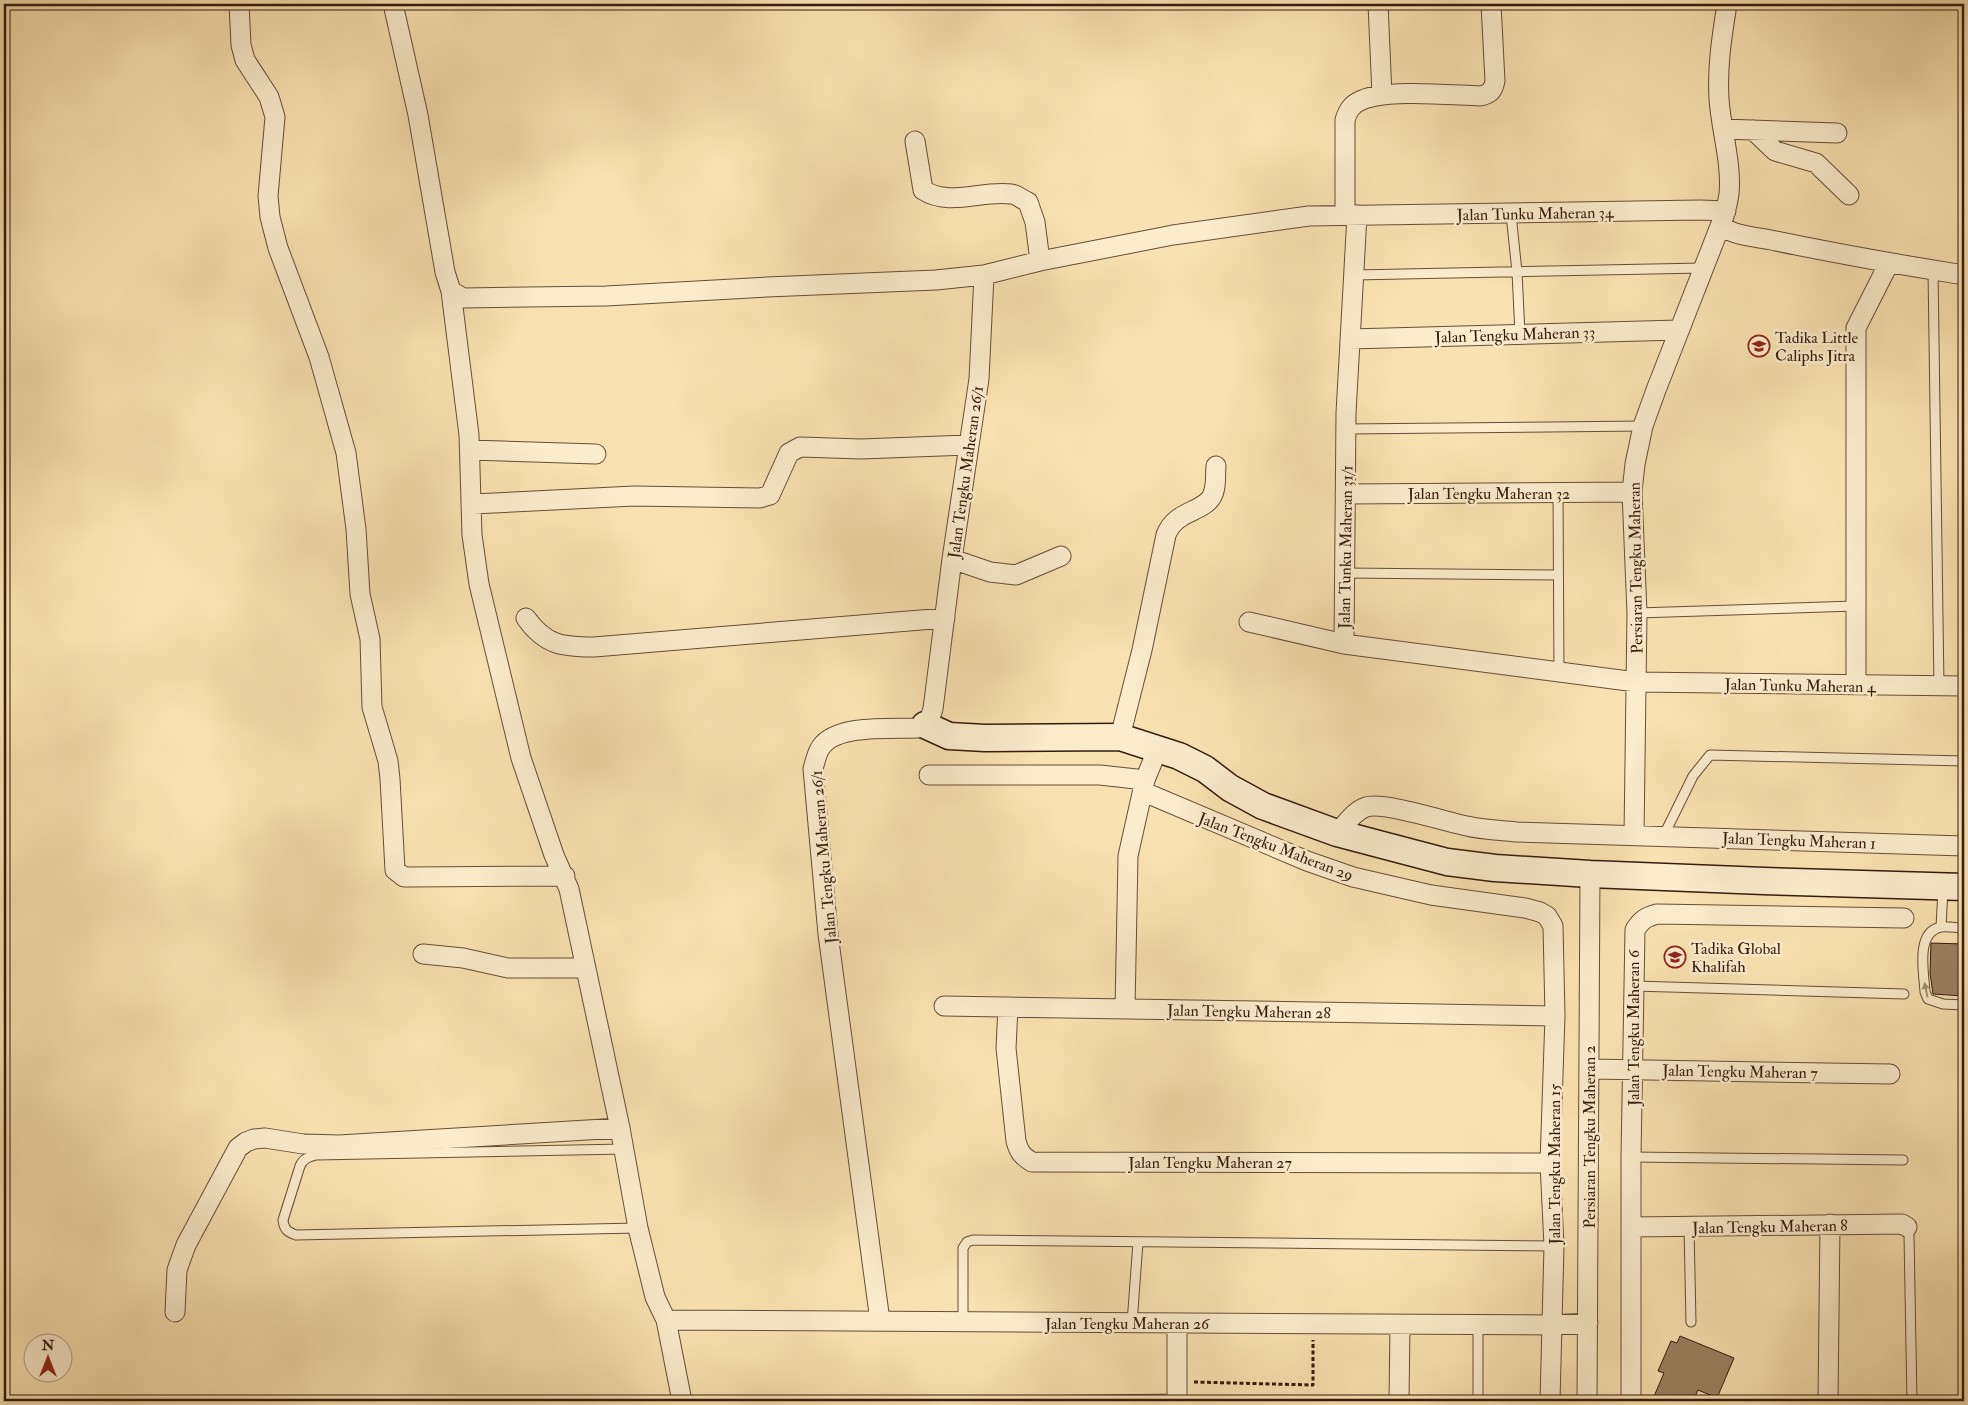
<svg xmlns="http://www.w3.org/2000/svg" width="1968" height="1405" font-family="'IM FELL Double Pica',serif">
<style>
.building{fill:#9b8262;stroke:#351b0c}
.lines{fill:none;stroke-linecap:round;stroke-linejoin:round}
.lane-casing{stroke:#664d35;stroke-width:11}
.street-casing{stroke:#664d35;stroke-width:21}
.secondary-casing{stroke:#351b0c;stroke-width:29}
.path{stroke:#351b0c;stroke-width:3;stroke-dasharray:4 2.5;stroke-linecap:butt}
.lane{stroke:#fbeccc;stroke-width:9}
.street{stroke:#fbeccc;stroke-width:19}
.secondary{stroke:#fbeccc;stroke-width:26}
.oneway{fill:#a28e76}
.labels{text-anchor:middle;stroke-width:5;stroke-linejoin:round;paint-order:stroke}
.street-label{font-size:16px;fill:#351b0c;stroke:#fbeccc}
.poi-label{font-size:16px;fill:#351b0c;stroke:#fbeccc;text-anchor:start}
</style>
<rect width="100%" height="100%" fill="#f9e2b1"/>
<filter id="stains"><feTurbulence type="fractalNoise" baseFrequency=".004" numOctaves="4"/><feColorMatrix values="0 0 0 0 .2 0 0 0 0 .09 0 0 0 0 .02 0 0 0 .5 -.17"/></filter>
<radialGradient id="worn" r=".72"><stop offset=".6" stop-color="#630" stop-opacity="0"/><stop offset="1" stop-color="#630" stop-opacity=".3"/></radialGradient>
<path class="building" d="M1931,943L1964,944V996L1933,994L1930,973Z
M1680,1336L1734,1358L1717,1398L1698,1390L1693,1401H1652L1664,1373L1658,1371L1671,1341L1677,1343Z"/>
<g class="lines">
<g class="lane-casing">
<path id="lane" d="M1511,214L1517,272L1520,334
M1933,270L1939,686
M1354,275L1703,268
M1346,429L1643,426
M1558,493L1559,672
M1345,573L1558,575
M1637,613L1855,606
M1664,835L1693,776L1710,755L1964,761
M1941,927L1943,889
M1964,928C1957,928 1948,926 1941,927C1915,932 1924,973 1925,992L1928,999L1943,1004L1964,1005
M1634,986L1904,994
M624,1149L316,1155C308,1157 303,1159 300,1166L283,1220C284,1229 287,1232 296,1235L638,1228
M1631,1157L1903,1160
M1689,1227L1691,1322
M1907,1227L1909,1235L1912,1401
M963,1322V1248L967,1242L973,1240L1554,1246
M1132,1323L1138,1242
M1478,1325V1401
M1017,1401L1177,1399"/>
</g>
<g class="street-casing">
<path id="street" d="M239,4L241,45L245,60L269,97L275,117L268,196L270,217L278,248L319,357L346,453L356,529L360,594L370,639L372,707L388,761L390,779L395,870L404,877H412L565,876
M393,4L418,115L445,272L451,291L463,298L606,296L767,287L936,280L984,275L1040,261L1173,235L1309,216L1700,210L1726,211
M1378,4L1382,95
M1723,129L1837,133
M1753,130L1775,151L1816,163L1849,195
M915,141L923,190C949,207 982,190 1011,194C1016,194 1023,200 1028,202L1035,222L1040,261
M1345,215V120C1348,110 1352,104 1362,100C1388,89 1449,95 1480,96C1490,94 1493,91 1495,81L1491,4
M1722,226C1735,237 1760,237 1776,241C1839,254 1901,265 1964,275
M451,291L469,435L472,535L479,584L521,758L554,855L569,889L620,1128L638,1228L655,1297L666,1320L682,1401
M1350,339L1679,330
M470,450L596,454
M1345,494L1632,492
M473,504L634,496L760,498L770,495L789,453L800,447L861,449L968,445
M952,559L990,572L1016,575L1061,556
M526,618C545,645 562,647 594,647L945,618
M1249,622L1344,644L1636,682L1964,686
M1344,644L1346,413L1357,215
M1856,685V328L1889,263
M1120,737L1142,650L1166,535C1175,511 1200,513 1211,498C1217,489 1215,476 1216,466
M929,775H1100L1145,780
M1144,792L1307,861L1353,877L1431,895L1525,908L1540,912L1547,916L1553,926L1555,1016L1550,1163L1554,1246L1550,1401
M1337,833C1346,824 1354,811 1366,807C1383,801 1446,822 1467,826C1483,830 1500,830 1517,832L1964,846
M1634,836L1637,613L1632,492L1635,464L1643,426L1656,390L1724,216C1726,209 1728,201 1729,194C1732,163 1721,130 1719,99C1717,66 1722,36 1727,4
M423,954L463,958L508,968H586
M944,1006L1555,1016
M1008,1007L1006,1048L1016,1141C1019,1152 1022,1156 1032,1162L1550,1163
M1125,1009L1128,856L1145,780L1158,748
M1590,1069L1890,1074
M1632,1227L1902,1224L1907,1227
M175,1312L177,1270L186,1245L238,1148L246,1142L254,1139L265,1138L303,1144L339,1145L620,1128
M666,1320L1551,1325L1588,1323
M880,1321L828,934L813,769C815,762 817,752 821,747C837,724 892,729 918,728C928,724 930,719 933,709L952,559L979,379L984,275
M1177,1401V1323
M1399,1401L1400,1325
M1587,1401L1590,874
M1631,1401V1157L1635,930C1641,920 1646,917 1657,914L1904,918
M1828,1401L1830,1224"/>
</g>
<g class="secondary-casing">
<path id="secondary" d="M925,725L949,736L985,738L1120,737L1179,756L1205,769L1230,788L1263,806L1337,833L1447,862L1495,868L1590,874L1764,881L1964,887"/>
</g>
<path class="path" d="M1194,1382L1313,1385V1340"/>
<use href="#lane" class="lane"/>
<use href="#street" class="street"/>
<use href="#secondary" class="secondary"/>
</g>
<defs><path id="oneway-solid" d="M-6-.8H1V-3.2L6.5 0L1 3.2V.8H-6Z" transform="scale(1.25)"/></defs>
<use class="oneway" href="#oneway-solid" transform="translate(1926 990) rotate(-102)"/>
<defs>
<g id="school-ring" transform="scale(1.125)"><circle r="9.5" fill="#fbeccc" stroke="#8f2418" stroke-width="1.5"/><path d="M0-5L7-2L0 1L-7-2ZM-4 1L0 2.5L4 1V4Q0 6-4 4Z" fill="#8f2418"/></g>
</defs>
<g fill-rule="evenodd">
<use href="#school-ring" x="1759" y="346"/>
<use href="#school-ring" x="1675" y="957"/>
</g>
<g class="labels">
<g class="street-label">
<text transform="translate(1535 213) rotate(-1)" y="6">Jalan Tunku Maheran 34</text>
<text transform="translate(1515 334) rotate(-2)" y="6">Jalan Tengku Maheran 33</text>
<text transform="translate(965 472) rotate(-82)" y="6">Jalan Tengku Maheran 26/1</text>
<text x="1489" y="499">Jalan Tengku Maheran 32</text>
<text transform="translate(1345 547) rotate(-89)" y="6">Jalan Tunku Maheran 31/1</text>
<text transform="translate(1635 568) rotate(-91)" y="6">Persiaran Tengku Maheran</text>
<text transform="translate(1800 685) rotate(1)" y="6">Jalan Tunku Maheran 4</text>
<text transform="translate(1799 840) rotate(2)" y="6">Jalan Tengku Maheran 1</text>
<text transform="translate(1276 846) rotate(21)" y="6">Jalan Tengku Maheran 29</text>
<text transform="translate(823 857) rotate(-95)" y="6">Jalan Tengku Maheran 26/1</text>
<text transform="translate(1249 1011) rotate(1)" y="6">Jalan Tengku Maheran 28</text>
<text transform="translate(1633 1028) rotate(-90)" y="6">Jalan Tengku Maheran 6</text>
<text transform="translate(1740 1071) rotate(1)" y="6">Jalan Tengku Maheran 7</text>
<text transform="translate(1589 1137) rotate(-90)" y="6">Persiaran Tengku Maheran 2</text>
<text x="1210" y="1168">Jalan Tengku Maheran 27</text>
<text transform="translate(1554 1164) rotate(-90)" y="6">Jalan Tengku Maheran 15</text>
<text transform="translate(1770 1226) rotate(-1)" y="6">Jalan Tengku Maheran 8</text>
<text x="1127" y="1329">Jalan Tengku Maheran 26</text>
</g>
<g class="poi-label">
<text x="1775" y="343">Tadika Little<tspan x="1775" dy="18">Caliphs Jitra</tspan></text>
<text x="1691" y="954">Tadika Global<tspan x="1691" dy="18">Khalifah</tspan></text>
</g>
</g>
<rect width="1968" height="1405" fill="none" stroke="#f9e2b1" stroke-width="20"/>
<rect x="5" y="5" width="1958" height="1395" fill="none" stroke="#351b0c" stroke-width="2.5"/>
<rect x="10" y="10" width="1948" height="1385" fill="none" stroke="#351b0c"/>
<g transform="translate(48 1358)"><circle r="24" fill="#fbeccc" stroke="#ac987f"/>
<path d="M0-4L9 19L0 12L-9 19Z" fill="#8f2418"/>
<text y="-8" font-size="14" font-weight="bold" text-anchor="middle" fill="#351b0c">N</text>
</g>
<rect width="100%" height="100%" filter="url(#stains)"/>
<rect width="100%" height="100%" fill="url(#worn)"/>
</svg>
